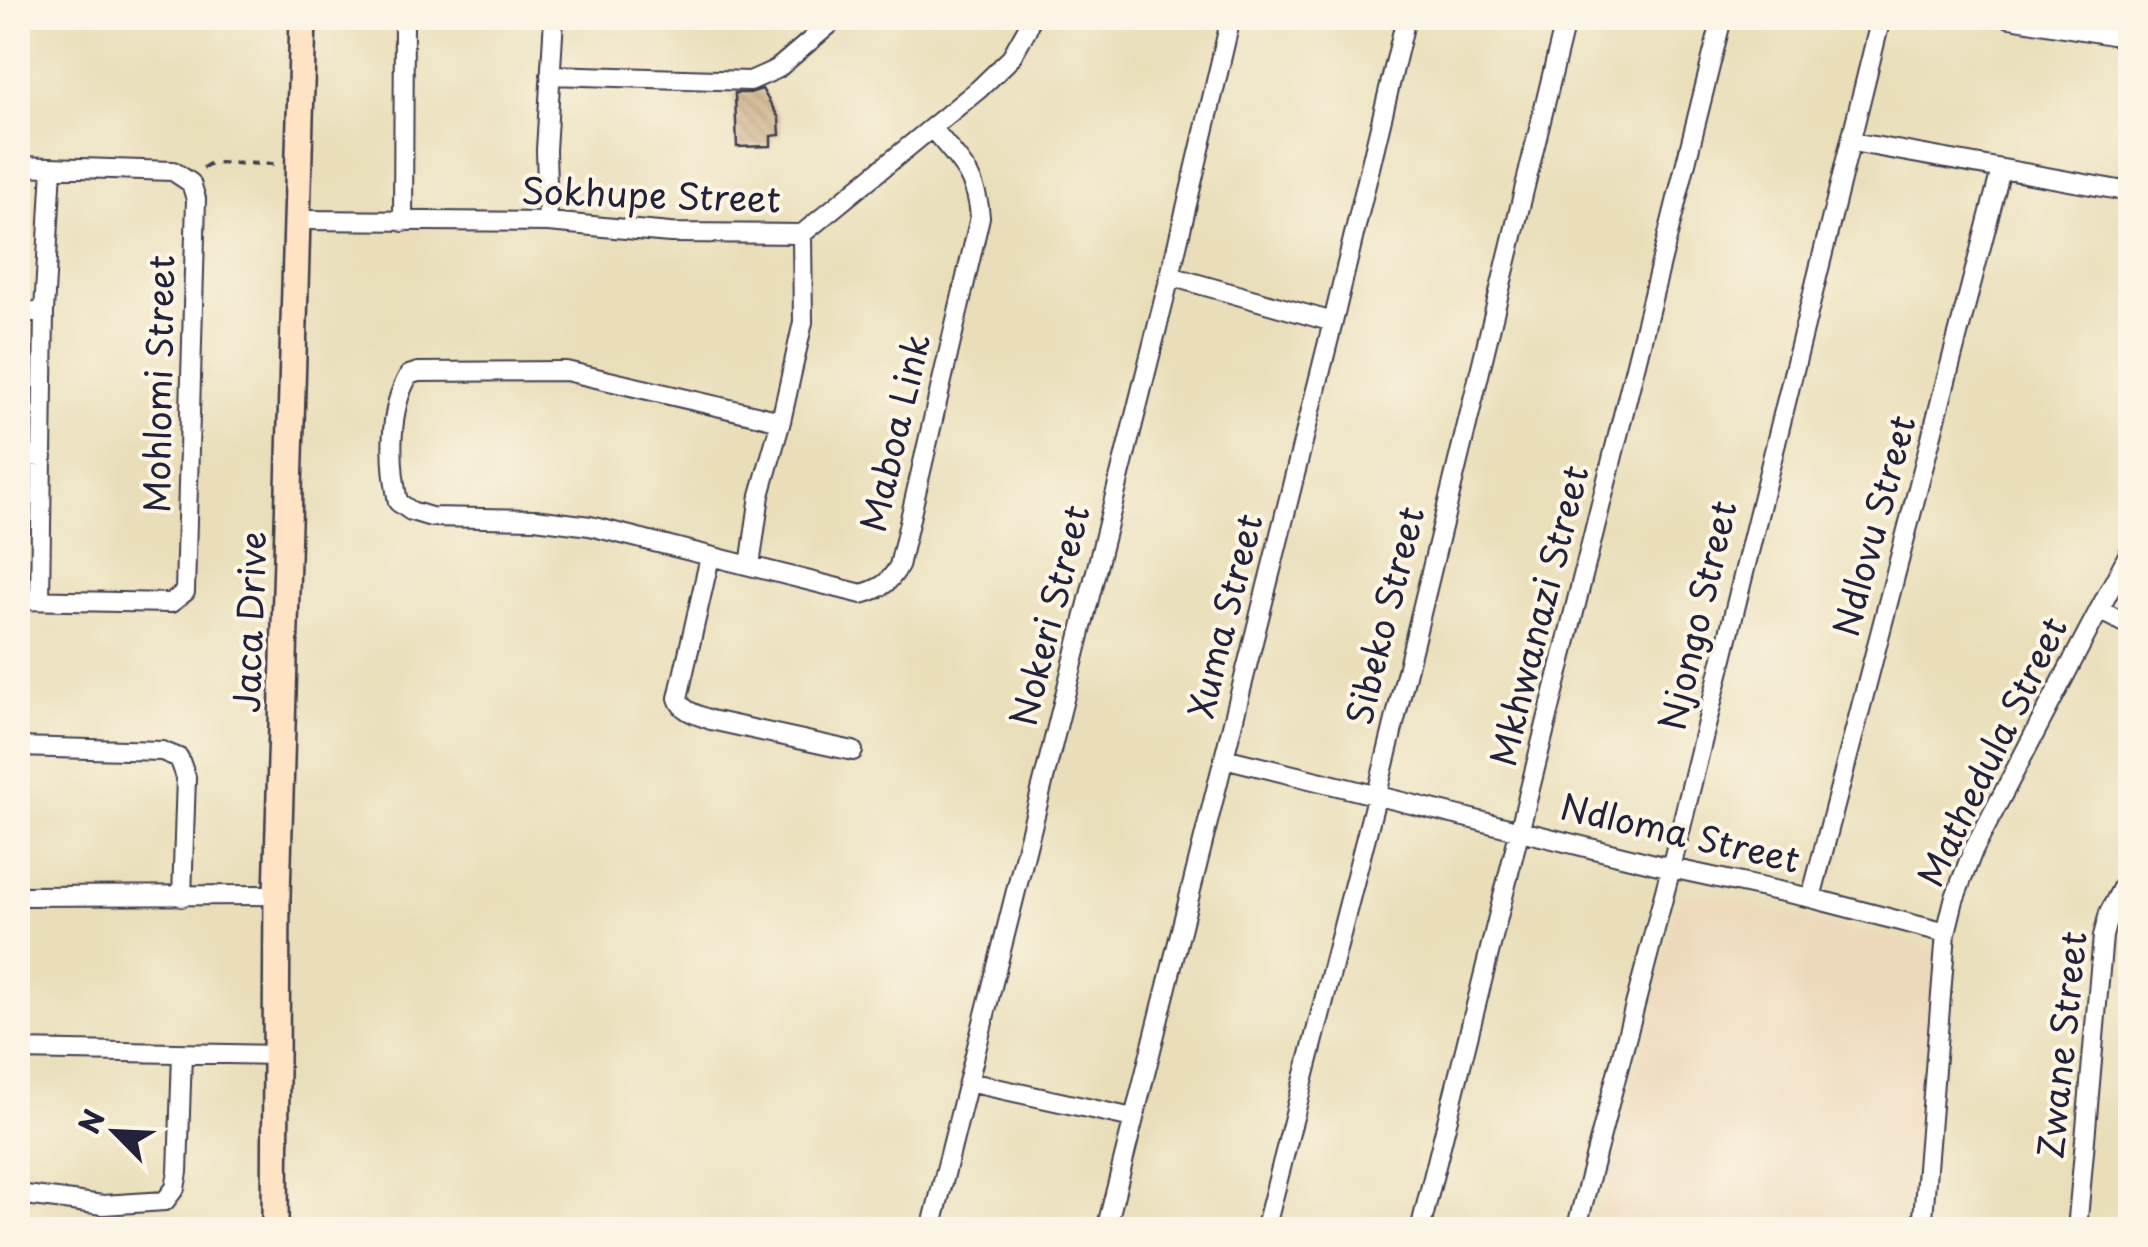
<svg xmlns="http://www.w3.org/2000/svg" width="2148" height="1247" font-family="'Playpen Sans',sans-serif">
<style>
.built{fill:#ecd8ba}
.building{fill:url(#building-back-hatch)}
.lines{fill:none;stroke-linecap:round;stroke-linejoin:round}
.street-casing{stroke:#403e4e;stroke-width:22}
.secondary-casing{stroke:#403e4e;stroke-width:30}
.path{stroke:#403e4e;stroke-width:4;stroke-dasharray:8 8;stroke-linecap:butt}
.street{stroke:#fff;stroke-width:18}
.secondary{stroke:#fee4c5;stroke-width:25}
.labels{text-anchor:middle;stroke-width:8;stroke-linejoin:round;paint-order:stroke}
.street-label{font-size:35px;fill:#22223b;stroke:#fcf5e5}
</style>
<defs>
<pattern id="building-back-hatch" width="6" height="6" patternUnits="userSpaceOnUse" patternTransform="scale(2.5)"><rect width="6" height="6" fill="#c9aa83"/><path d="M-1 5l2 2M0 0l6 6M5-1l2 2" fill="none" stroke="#a38a6c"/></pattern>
</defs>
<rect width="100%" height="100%" fill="#fcf5e5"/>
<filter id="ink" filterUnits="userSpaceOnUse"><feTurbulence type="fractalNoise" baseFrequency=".01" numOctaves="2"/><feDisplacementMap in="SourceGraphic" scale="20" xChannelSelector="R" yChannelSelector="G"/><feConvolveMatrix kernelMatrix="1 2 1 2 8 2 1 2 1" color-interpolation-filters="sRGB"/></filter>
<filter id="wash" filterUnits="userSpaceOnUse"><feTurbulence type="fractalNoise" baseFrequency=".0048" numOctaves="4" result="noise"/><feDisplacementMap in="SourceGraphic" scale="40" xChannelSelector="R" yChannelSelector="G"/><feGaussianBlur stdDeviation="2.25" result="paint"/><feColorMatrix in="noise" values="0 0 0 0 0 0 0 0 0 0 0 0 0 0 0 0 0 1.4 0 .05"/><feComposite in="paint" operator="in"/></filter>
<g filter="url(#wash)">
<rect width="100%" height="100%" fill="#e9deb9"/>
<path class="built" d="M1696,892L1928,948L1936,956L1910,1229L1596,1230L1680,896Z"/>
<g id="blocks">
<path class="building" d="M762,89L779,118L780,135L771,136V146L737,147L735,93H750Z"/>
</g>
</g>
<g filter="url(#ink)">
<use href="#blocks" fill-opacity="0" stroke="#403e4e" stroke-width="2.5"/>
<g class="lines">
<g class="street-casing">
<path id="street" d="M2010,18L2130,38
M550,75L750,81L777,69L837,18
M1852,142L2130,192
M18,166L173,171L191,183L196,199L185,592L171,603L18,600
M299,220L548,222L670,233L802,234L979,89L1010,59L1027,29L1030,18
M403,222L404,18
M548,222L546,150L554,18
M1170,276L1333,322
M18,312H44
M781,421L566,371L418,372L409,375C388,409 390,463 398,502L411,511L431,517L535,519L590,526L862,594C882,588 889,583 899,566L980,217C977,174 958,160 932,128
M18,456L43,457
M710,557L678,698C682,712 698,715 711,720L853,751
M750,566L760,495L781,421L803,322L802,234
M40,600L44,312L52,168
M2099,610L2130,626
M18,747L162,751L179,758L186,777L182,897
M1224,758L1671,868L1811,898L1946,933
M18,896L277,895
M1811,898L2001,170
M18,1050L277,1055
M968,1082L1133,1118
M18,1194L103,1205L165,1201L175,1188L178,1172L182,1054
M931,1230L1170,276L1231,18
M1106,1230L1333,322L1406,18
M1265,1230L1377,794L1566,18
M1420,1230L1722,18
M1576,1230L1671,868L1881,18
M1922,1230L1946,933L1954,900L1972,853L2130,551
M2077,1230L2103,936L2109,913L2130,872"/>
</g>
<g class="secondary-casing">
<path id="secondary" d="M275,1230L277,895L303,18"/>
</g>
<path class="path" d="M203,168L211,163L278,164"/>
<use href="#street" class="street"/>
<use href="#secondary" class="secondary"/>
</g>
</g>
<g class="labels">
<g class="street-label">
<text transform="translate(651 196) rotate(2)" y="12">Sokhupe Street</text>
<text transform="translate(160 384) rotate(-89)" y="12">Mohlomi Street</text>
<text transform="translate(896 433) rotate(-77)" y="12">Maboa Link</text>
<text transform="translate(1875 526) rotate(-75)" y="12">Ndlovu Street</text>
<text transform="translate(1051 616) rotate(-76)" y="12">Nokeri Street</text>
<text transform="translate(1226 616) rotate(-76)" y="12">Xuma Street</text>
<text transform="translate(1386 616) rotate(-76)" y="12">Sibeko Street</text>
<text transform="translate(1540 616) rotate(-76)" y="12">Mkhwanazi Street</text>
<text transform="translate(1699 616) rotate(-77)" y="12">Njongo Street</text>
<text transform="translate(251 622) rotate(-88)" y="12">Jaca Drive</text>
<text transform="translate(1993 752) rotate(-64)" y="12">Mathedula Street</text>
<text transform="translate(1680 834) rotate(13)" y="12">Ndloma Street</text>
<text transform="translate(2063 1045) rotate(-84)" y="12">Zwane Street</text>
</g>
</g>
<rect width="2148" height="1247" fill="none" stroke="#fcf5e5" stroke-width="60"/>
<g transform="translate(115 1132) rotate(294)" stroke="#fcf5e5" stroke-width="8" paint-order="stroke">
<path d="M0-8L18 38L0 25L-18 38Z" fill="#22223b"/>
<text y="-15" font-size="28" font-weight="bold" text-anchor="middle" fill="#22223b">N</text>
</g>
</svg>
